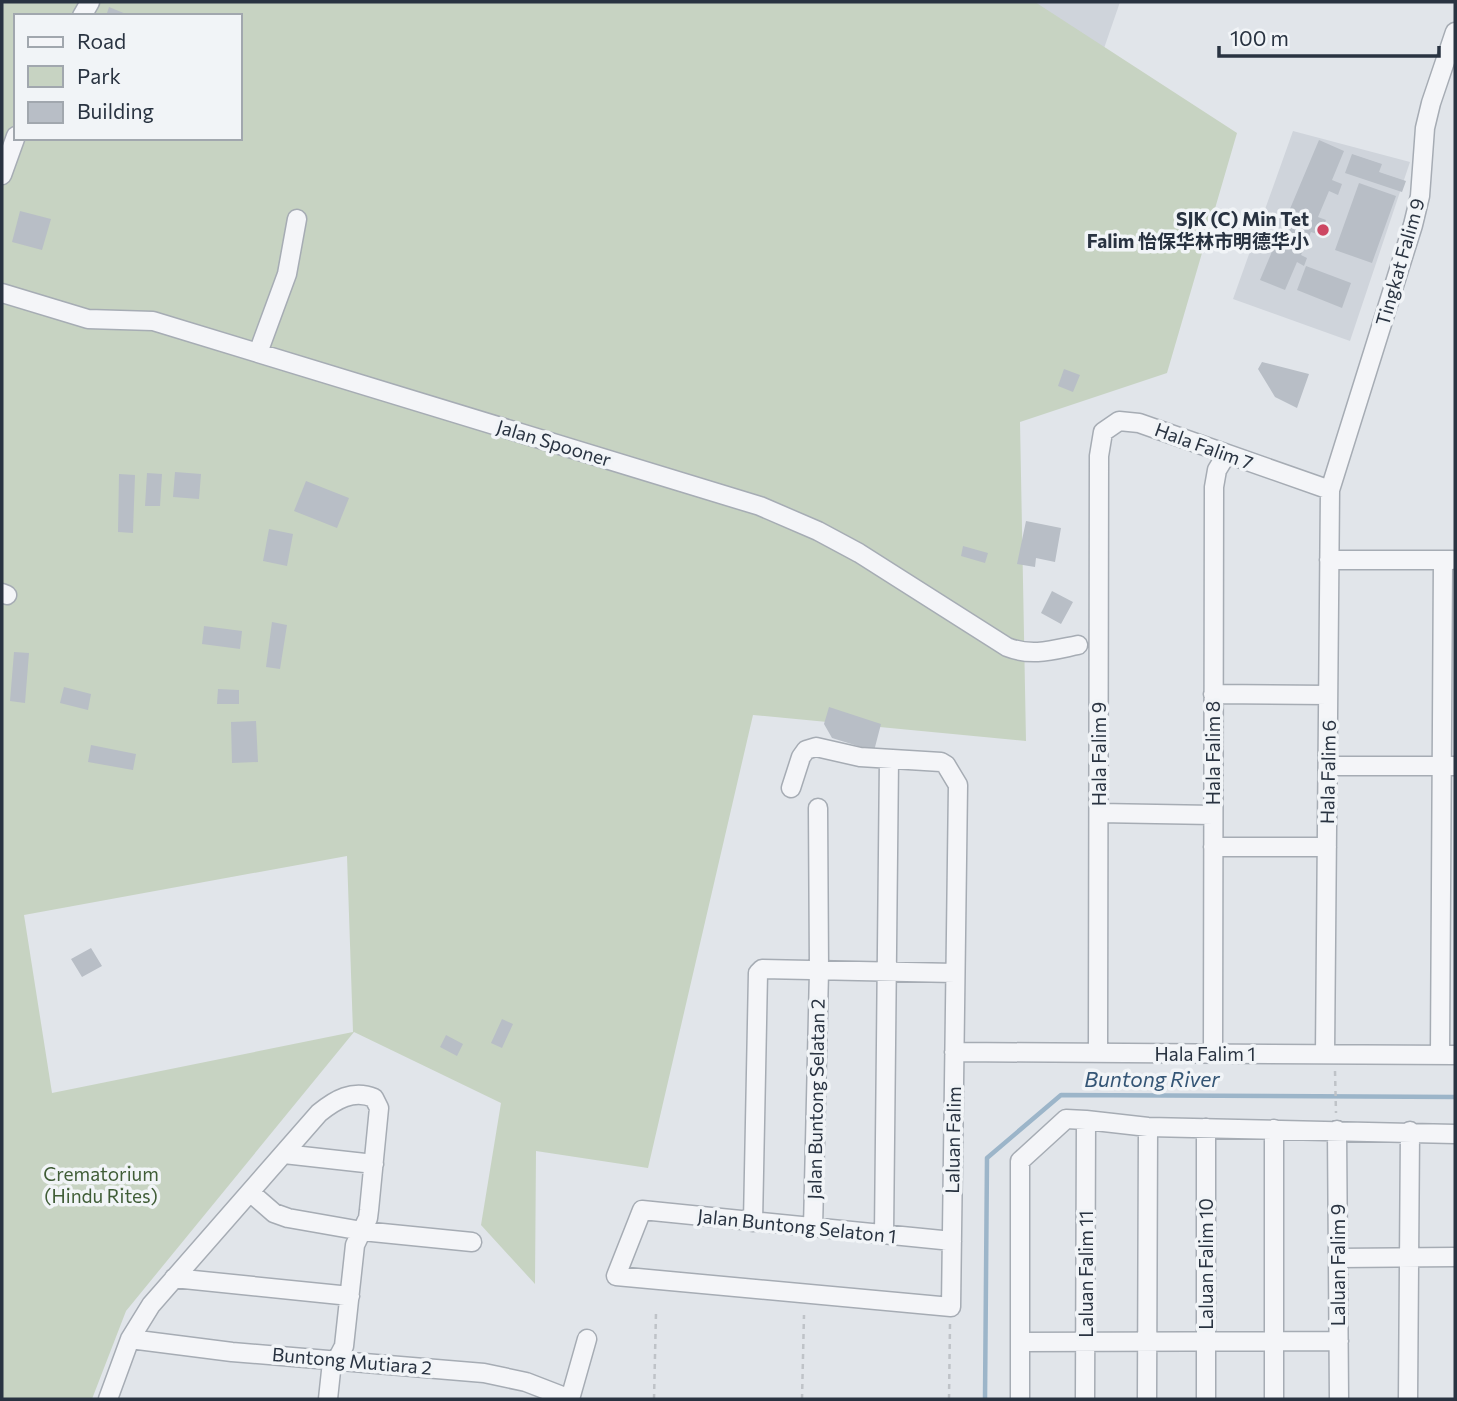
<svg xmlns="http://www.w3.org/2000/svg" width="1457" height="1401" font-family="Commissioner,'Noto Sans SC',sans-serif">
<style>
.built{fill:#cfd4db}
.green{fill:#c7d3c2;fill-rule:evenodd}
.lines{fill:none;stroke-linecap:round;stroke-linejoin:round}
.stream{stroke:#9cb5c9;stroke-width:4.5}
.building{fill:#b8bec6}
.minor-casing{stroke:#a6acb4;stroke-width:21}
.path{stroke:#bfc3c8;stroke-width:2.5;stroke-dasharray:5 5;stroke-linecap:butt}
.minor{stroke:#f4f5f8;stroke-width:18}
.poi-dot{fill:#cd4763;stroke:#f1f4f7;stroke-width:2.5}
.labels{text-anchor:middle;stroke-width:7;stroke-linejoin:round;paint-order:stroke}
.poi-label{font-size:19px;font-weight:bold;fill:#293341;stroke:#f1f4f7;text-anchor:end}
.street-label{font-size:19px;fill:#293341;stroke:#f1f4f7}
.park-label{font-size:19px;fill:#405d37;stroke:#f1f4f7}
.water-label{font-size:21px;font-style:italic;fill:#345575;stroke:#f1f4f7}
</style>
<rect width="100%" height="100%" fill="#e1e5ea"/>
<path class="built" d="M943,2H1120L1101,57Z
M1293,131L1410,162L1350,341L1233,299Z"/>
<path class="green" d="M2,2H1035L1237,133L1167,373L1020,422L1026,741L753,715L648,1168L536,1151L535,1284L481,1225L501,1103L354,1032L126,1311L92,1399H2ZM16,16H240V138H16ZM347,856L353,1032L52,1093L24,915Z"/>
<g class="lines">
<path class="stream" d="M985,1399L987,1158L1061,1095L1455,1097"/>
</g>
<path class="building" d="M109,7L131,16H106Z
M1319,140L1344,151L1332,180L1342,184L1338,195L1329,191L1318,217L1326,220L1320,235L1311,232L1301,255L1307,258L1304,266L1297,262L1285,290L1260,280Z
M1352,154L1382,164L1379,172L1406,181L1402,192L1345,173Z
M1359,183L1396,196L1372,263L1335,250Z
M20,211L51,219L42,250L12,242Z
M1306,266L1351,283L1342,308L1297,290Z
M1262,362L1309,374L1297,408L1275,397L1258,369Z
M1064,369L1080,375L1073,392L1058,386Z
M175,472L201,474L199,499L173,497Z
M147,473L162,474L160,506H145Z
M119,474L135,475L133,533L118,532Z
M306,481L349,498L337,528L294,511Z
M1026,521L1061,528L1055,562L1036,558L1035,567L1017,564Z
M269,529L293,534L287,566L263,561Z
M963,546L988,553L985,563L961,556Z
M1052,591L1073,602L1061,624L1041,613Z
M272,622L287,625L280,669L266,667Z
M204,626L242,631L240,649L202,644Z
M14,652L29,653L25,703L10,701Z
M64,687L91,694L88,710L60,703Z
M218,689L239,690V704H217Z
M829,707L881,724L874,751L832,738L824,724Z
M256,721L258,762L232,763L231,722Z
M91,745L136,754L133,770L88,762Z
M91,948L102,966L82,977L71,959Z
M502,1019L513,1024L502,1048L491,1043Z
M446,1035L463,1044L457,1056L440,1047Z"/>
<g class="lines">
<g class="minor-casing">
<path id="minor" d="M82,16L90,2
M2,175L16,136
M2,293L88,319L153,321L760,506L818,531L859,553L1007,647C1032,657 1053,650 1078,645
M258,353L287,274L297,219
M1329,560H1452
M2,593L7,595
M1213,694L1328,695
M1328,766H1455
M791,788L801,757L806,750L816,747L860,757L941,762L946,765L958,785L951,1307L616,1276L642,1210L952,1241
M1099,813L1213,815
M1213,847H1327
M954,1052L1455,1055
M1098,1053L1099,456L1103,432L1119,421L1139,423L1330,490
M1213,1054L1214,487L1217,470L1226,455
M1325,1054L1330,490L1413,225L1420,196L1425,128L1431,103L1455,32
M1440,1054L1443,560
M1274,1129V1399
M1337,1130L1339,1399
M284,1154L374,1164
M251,1193L274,1213L288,1218L362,1231L472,1242
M753,1222L758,973L762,969L955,973
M813,1228L819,971L818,808
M884,1234L889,759
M1338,1258L1455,1257
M174,1278L350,1296
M130,1339L232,1352L484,1373L526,1382L570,1399L587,1339
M1020,1342L1339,1341
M108,1399L130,1339L151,1305L319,1113C335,1100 353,1089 374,1098L379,1108L369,1210L368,1218L355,1245L344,1346L331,1371L328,1399
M1020,1399V1161L1066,1119L1086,1120
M1085,1399L1086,1120L1148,1127L1455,1134
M1147,1399L1148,1127
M1206,1399V1128
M1408,1399L1410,1131"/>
</g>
<path class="path" d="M1335,1071L1336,1113
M654,1399L656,1313
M802,1399L804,1315
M949,1399L950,1324"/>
<use href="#minor" class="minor"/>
</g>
<circle class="poi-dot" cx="1323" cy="230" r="7"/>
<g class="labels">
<g class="poi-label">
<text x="1309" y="226">SJK (C) Min Tet<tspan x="1309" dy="22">Falim 怡保华林市明德华小</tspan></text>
</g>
<g class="street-label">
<text transform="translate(1400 262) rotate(-74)" y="7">Tingkat Falim 9</text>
<text transform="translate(554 443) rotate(17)" y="7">Jalan Spooner</text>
<text transform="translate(1204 446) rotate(20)" y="7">Hala Falim 7</text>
<text transform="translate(1213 753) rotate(-90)" y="7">Hala Falim 8</text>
<text transform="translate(1099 754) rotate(-90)" y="7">Hala Falim 9</text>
<text transform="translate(1328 772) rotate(-89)" y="7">Hala Falim 6</text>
<text x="1205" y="1061">Hala Falim 1</text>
<text transform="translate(816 1099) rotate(-89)" y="7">Jalan Buntong Selatan 2</text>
<text transform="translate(953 1140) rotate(-89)" y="7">Laluan Falim</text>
<text transform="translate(797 1226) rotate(6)" y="7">Jalan Buntong Selaton 1</text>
<text transform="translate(1206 1264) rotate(-90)" y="7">Laluan Falim 10</text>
<text transform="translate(1338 1265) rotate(-90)" y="7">Laluan Falim 9</text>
<text transform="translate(1086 1274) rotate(-90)" y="7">Laluan Falim 11</text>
<text transform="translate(352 1361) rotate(5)" y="7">Buntong Mutiara 2</text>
</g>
<g class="park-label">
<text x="101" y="1181">Crematorium<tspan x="101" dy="22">(Hindu Rites)</tspan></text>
</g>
<g class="water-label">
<text x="1152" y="1087">Buntong River</text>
</g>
</g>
<rect width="1457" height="1401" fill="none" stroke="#293341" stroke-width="7"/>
<rect x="14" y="14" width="228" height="126" fill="#f1f4f7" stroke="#a1a7ae" stroke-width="2"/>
<rect x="28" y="37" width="35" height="10" fill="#f4f5f8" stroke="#a1a7ae" stroke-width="2"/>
<text x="77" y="49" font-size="21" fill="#293341">Road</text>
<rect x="28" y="66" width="35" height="21" fill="#c7d3c2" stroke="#a1a7ae" stroke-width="2"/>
<text x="77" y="84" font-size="21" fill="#293341">Park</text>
<rect x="28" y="102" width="35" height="21" fill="#b8bec6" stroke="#a1a7ae" stroke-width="2"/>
<text x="77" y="119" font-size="21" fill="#293341">Building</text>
<path d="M1219 46v10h220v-10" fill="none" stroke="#293341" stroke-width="3.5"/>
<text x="1230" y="46" font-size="21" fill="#293341" stroke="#f1f4f7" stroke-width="5" paint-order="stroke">100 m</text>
</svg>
